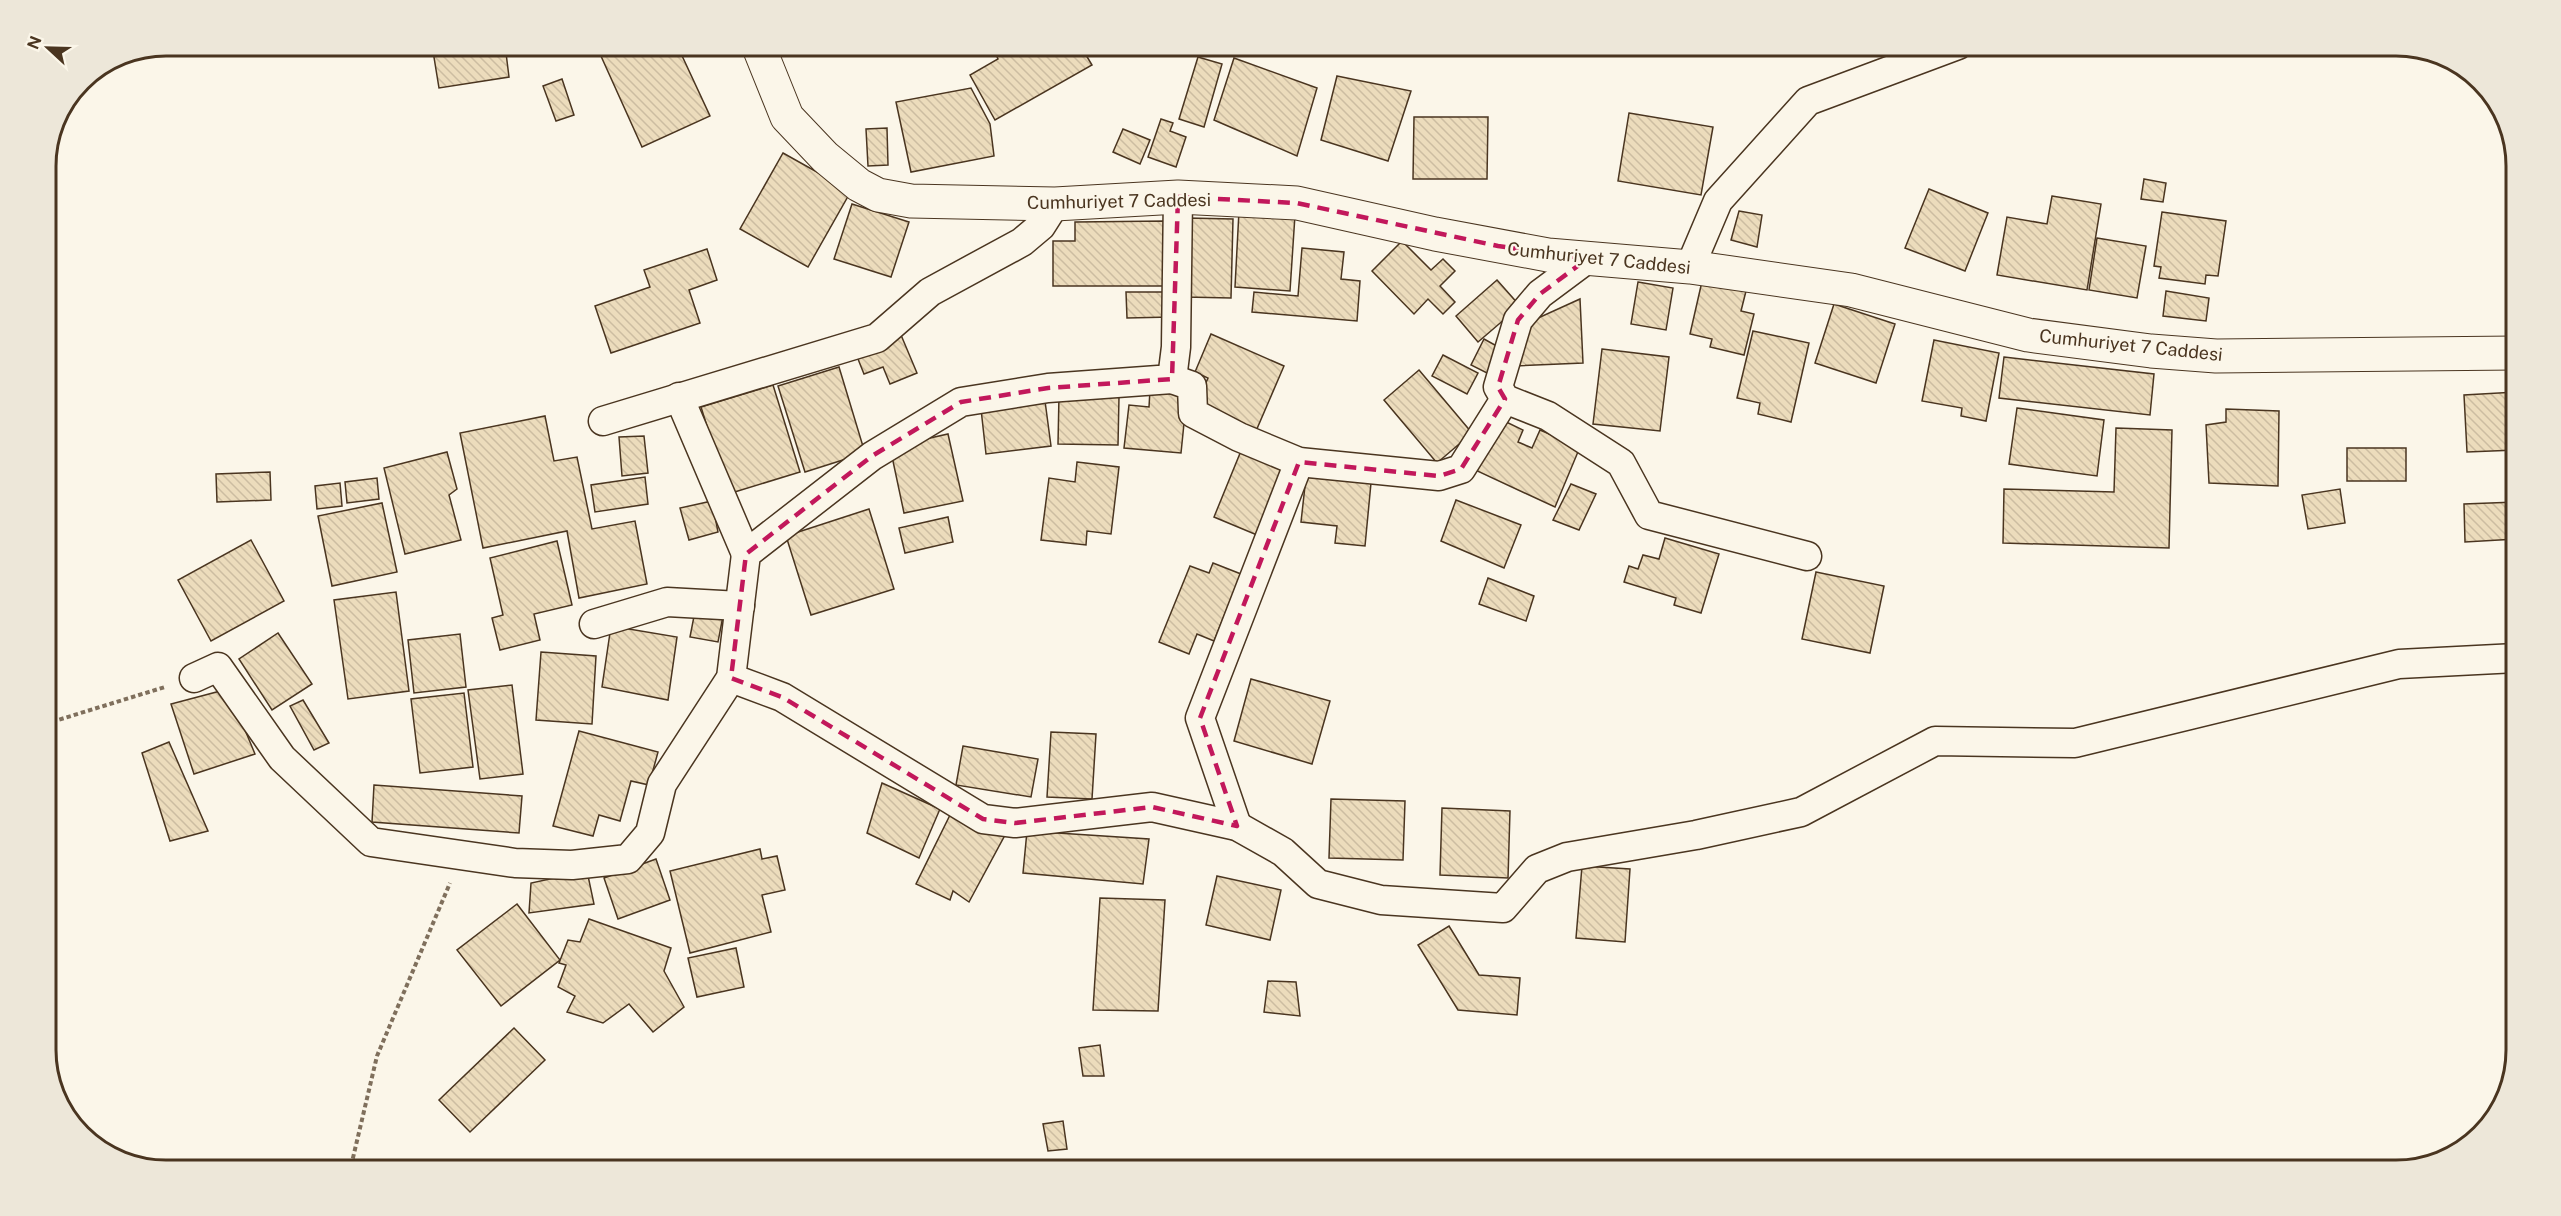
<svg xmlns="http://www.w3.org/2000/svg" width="2561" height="1216" font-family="'Public Sans',sans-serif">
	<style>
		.building { fill: url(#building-back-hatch); stroke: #4a3520; stroke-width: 1.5 }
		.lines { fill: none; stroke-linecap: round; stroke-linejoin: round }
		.street-casing { stroke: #4a3520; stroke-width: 31 }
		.secondary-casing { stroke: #4a3520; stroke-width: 35 }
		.path { stroke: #7f6f5c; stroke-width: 4; stroke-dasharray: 4.5 3; stroke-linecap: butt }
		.street { stroke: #fbf6e9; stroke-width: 28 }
		.secondary { stroke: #fbf6e9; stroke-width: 33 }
		.marked { fill: none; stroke: #c2185b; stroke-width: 4.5; stroke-dasharray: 12 8; stroke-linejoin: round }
		.labels { text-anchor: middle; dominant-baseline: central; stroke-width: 4.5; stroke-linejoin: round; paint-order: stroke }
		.street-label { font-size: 18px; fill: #4a3520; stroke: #fbf6e9 }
		.rim { fill: none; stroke: #4a3520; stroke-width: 3 }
	</style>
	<defs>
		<pattern id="building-back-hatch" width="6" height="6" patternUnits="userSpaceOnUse" patternTransform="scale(1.5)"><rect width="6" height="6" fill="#ecdcbc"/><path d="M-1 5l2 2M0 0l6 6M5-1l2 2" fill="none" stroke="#ccbda1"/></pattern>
	</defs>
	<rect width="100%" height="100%" fill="#fbf6e9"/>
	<g class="building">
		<polygon points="432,45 505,45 509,77 439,88"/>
		<polygon points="596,45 677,45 710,116 642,147"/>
		<polygon points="1080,45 1092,65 995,120 970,75 998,59 992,45"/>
		<polygon points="2303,45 2333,45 2305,52"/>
		<polygon points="1198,57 1222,64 1204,127 1179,119"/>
		<polygon points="1234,58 1317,88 1297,156 1214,120"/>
		<polygon points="1337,76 1411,91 1388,161 1321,140"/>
		<polygon points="562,79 574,115 556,121 543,86"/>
		<polygon points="971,88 990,124 994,156 911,172 896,102"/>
		<polygon points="1629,113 1713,127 1701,195 1618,181"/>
		<polygon points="1414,117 1488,117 1487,179 1413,179"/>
		<polygon points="1161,119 1173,123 1170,131 1186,137 1176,167 1148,157"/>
		<polygon points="887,128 888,165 868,166 866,129"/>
		<polygon points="1123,129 1150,140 1140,164 1113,152"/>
		<polygon points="783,153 851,191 808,267 740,229"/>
		<polygon points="2144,179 2166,183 2163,202 2141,199"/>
		<polygon points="1929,189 1988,213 1965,271 1905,248"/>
		<polygon points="2052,196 2101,204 2087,290 1997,275 2007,217 2047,224"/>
		<polygon points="852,204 909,222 891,277 834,259"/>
		<polygon points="1239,211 1295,215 1290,291 1235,287"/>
		<polygon points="1739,211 1762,215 1757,247 1731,240"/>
		<polygon points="2162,212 2226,221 2218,276 2206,275 2205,284 2159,278 2161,267 2154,266"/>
		<polygon points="1187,218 1233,219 1231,298 1185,297"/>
		<polygon points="1166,221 1167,286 1053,286 1053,241 1075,241 1075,222"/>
		<polygon points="2097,238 2146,246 2137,298 2089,290"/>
		<polygon points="1402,241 1431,270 1443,259 1455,271 1440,286 1455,302 1443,314 1428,299 1414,314 1372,271"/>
		<polygon points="1302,248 1344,252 1341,279 1360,281 1357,321 1252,312 1254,292 1298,296"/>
		<polygon points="707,249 717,280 689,290 700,323 611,353 595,306 650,287 644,270"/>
		<polygon points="1703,277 1747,287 1741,311 1754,314 1744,355 1710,347 1712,339 1690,334"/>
		<polygon points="1497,280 1520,306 1478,342 1456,316"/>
		<polygon points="1638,282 1673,288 1666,330 1631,324"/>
		<polygon points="2166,291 2209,298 2206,321 2163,316"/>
		<polygon points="1126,292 1171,292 1171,317 1127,318"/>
		<polygon points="1580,299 1583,363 1514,366 1527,323"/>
		<polygon points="1834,304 1895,324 1876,383 1815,363"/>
		<polygon points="1753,331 1809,343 1791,422 1758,414 1760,403 1737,398"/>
		<polygon points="1211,334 1284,366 1256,431 1196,405 1208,378 1195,372"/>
		<polygon points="901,335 917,373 890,384 883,367 864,374 856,354"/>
		<polygon points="1484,339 1504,350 1491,375 1471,365"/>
		<polygon points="1934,340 1999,353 1986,421 1961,416 1962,408 1922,401"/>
		<polygon points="1602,349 1669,357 1660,431 1593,424"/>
		<polygon points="1443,355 1478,373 1467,394 1432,376"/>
		<polygon points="2004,357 2154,374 2150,415 1999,398"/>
		<polygon points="839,367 865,453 805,472 778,386"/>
		<polygon points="1419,370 1472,433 1437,463 1384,400"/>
		<polygon points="773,385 800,472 728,494 701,407"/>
		<polygon points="1150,390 1187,394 1181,453 1124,448 1129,405 1149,407"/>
		<polygon points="2516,392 2516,450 2467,452 2464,395"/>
		<polygon points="1059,395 1119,397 1118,445 1058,444"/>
		<polygon points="1045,401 1051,446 986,454 981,409"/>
		<polygon points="2017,408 2104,420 2097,476 2009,464"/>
		<polygon points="2226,409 2279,411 2278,486 2209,483 2206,425 2226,422"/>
		<polygon points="545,416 554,461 577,457 592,529 635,521 647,584 579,598 567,531 483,548 460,433"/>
		<polygon points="1498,418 1523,430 1518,442 1532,448 1540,430 1580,447 1555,507 1473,469"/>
		<polygon points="2116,428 2172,430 2169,548 2003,543 2004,489 2114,492"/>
		<polygon points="948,434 963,501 904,513 890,447"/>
		<polygon points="644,436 648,473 622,476 619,437"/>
		<polygon points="1243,446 1286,463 1257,535 1214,517"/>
		<rect x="2347" y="448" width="59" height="33"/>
		<polygon points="447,452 457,489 449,495 461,540 405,554 384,468"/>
		<polygon points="1077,462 1119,467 1111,534 1087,531 1086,545 1041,540 1049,478 1075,482"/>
		<polygon points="270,472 271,500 217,502 216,474"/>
		<polygon points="645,477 648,504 595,512 591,485"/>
		<polygon points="1306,477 1371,483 1365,546 1335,543 1337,526 1301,522"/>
		<polygon points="377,478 379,499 347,503 345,482"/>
		<polygon points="340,483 342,506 317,509 315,486"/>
		<polygon points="1571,484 1596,494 1579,530 1553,520"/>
		<polygon points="2340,489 2345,523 2308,529 2302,495"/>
		<polygon points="1456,500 1521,525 1504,568 1441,541"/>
		<polygon points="712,501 718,532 689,540 680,508"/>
		<polygon points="2516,502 2516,539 2465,542 2464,504"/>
		<polygon points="382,503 397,572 332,586 318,516"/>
		<polygon points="869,509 894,589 811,615 786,536"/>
		<polygon points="948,517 953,542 905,553 899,528"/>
		<polygon points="1665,538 1719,554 1701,613 1674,605 1676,598 1624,582 1629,566 1638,569 1643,555 1659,559"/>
		<polygon points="251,540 284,601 211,641 178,580"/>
		<polygon points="557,541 572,605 534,614 540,640 500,650 492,618 503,615 490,558"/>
		<polygon points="1213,563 1241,574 1214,641 1197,634 1189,654 1159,642 1190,566 1209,573"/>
		<polygon points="1816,572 1884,586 1870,653 1802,639"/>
		<polygon points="1488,578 1534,596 1526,621 1479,604"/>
		<polygon points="396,592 409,691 348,699 334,600"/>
		<polygon points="695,611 723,616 718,642 690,637"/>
		<polygon points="611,626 677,637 668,700 602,687"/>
		<polygon points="278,633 312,684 272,710 239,659"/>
		<polygon points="460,634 466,687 414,693 408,640"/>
		<polygon points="541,652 596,656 592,724 536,720"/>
		<polygon points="1251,679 1330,701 1312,764 1234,741"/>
		<polygon points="512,685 523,774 480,779 468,690"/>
		<polygon points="228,689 255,754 194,774 171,704"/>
		<polygon points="464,693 473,767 420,773 411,699"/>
		<polygon points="303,700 329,743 314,750 290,706"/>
		<polygon points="579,731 658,752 649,785 631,781 620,821 599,815 593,836 553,826"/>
		<polygon points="1051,732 1096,734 1092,799 1047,797"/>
		<polygon points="169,742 208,831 170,841 142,753"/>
		<polygon points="963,746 1038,759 1031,797 956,785"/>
		<polygon points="882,783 940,809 919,858 867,833"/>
		<polygon points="374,785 522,796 519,833 372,822"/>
		<polygon points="1331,799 1405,801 1403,860 1329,858"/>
		<polygon points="1442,808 1510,811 1508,878 1440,875"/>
		<polygon points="952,811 1005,835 969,902 953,891 950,900 916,884"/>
		<polygon points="1027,831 1149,839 1143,884 1023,873"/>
		<polygon points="760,849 762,859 777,856 785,890 762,895 771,932 690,953 670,871"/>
		<polygon points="656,859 670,900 618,919 604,878"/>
		<polygon points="1582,866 1630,869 1625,942 1576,938"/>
		<polygon points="587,871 594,904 529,913 531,883"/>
		<polygon points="1217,876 1281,890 1270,940 1206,925"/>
		<polygon points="1100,898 1165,900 1158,1011 1093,1010"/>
		<polygon points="517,904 560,960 501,1006 457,950"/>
		<polygon points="589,919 671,948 664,971 684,1007 653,1032 629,1004 603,1023 567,1012 575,996 558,987 566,965 559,963 568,940 580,942"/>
		<polygon points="1449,926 1479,975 1520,978 1517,1015 1458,1010 1418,945"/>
		<polygon points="736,948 744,987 697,997 688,958"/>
		<polygon points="1268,981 1296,982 1300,1016 1264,1012"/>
		<polygon points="514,1028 545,1060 470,1132 439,1100"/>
		<polygon points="1100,1045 1104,1076 1083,1076 1079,1048"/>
		<polygon points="1063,1121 1067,1149 1048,1151 1043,1124"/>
	</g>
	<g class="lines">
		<defs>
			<g id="street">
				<polyline points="1587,259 1540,294 1518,320 1498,387 1505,399 1548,416 1621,463 1649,515 1807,556"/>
				<polyline points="1690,267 1718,201 1808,101 1958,45"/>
				<polyline points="1172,379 1192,386 1193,413 1239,437 1299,462 1439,476 1461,469 1505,399"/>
				<polyline points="679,397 746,554"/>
				<polyline points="603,421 877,338 930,292 1022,242 1041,226 1055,204"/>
				<polyline points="594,624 667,602 740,606"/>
				<polyline points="194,678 218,667 282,758 371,842 515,863 572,865 628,859 650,833 662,784 731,678 746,554 872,456 961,402 1048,388 1172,379 1176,347 1178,197"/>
				<polyline points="731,678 782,697 983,819 1015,823 1152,807 1237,826 1283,852 1318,884 1381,900 1503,908 1537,869 1567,857 1696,835 1801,812 1935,741 2075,743 2399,664 2516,658"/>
				<polyline points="1237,826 1200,718 1299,462"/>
			</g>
			<polyline id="secondary" points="758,45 787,117 825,157 859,185 878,195 911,201 1055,204 1178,197 1297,203 1435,234 1548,255 1690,267 1851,290 2028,335 2151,351 2216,356 2516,353"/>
		</defs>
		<use href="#street" class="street-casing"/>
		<use href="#secondary" class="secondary-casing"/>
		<g class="path">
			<polyline points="45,724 165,687"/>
			<polyline points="345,1171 352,1162 377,1056 450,883"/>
		</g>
		<use href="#street" class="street"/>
		<use href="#secondary" class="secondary"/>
	</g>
	<path class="marked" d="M1178,197L1297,203L1498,246L1587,259L1540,294L1518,320L1498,387L1505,399L1461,469L1439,476L1299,462L1200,718L1237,826L1152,807L1015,823L983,819L782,697L731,678L746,554L872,456L961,402L1048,388L1172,379Z"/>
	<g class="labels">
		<g class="street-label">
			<text transform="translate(1119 201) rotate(-1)">Cumhuriyet 7 Caddesi</text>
			<text transform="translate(1599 258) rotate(6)">Cumhuriyet 7 Caddesi</text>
			<text transform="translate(2131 345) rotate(6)">Cumhuriyet 7 Caddesi</text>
		</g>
	</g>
	<path d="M0 0H2561V1216H0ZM166 56H2396A110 110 0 0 1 2506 166V1050A110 110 0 0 1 2396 1160H166A110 110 0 0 1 56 1050V166A110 110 0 0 1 166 56Z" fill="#ede7d9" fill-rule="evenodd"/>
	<path class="rim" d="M166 56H2396A110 110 0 0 1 2506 166V1050A110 110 0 0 1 2396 1160H166A110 110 0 0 1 56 1050V166A110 110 0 0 1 166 56Z"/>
	<g transform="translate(48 48) rotate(292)" stroke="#fbf6e9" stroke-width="4.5" paint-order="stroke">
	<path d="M0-4.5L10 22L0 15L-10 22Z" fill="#4a3520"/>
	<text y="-9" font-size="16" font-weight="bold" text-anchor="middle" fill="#4a3520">N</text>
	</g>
</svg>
